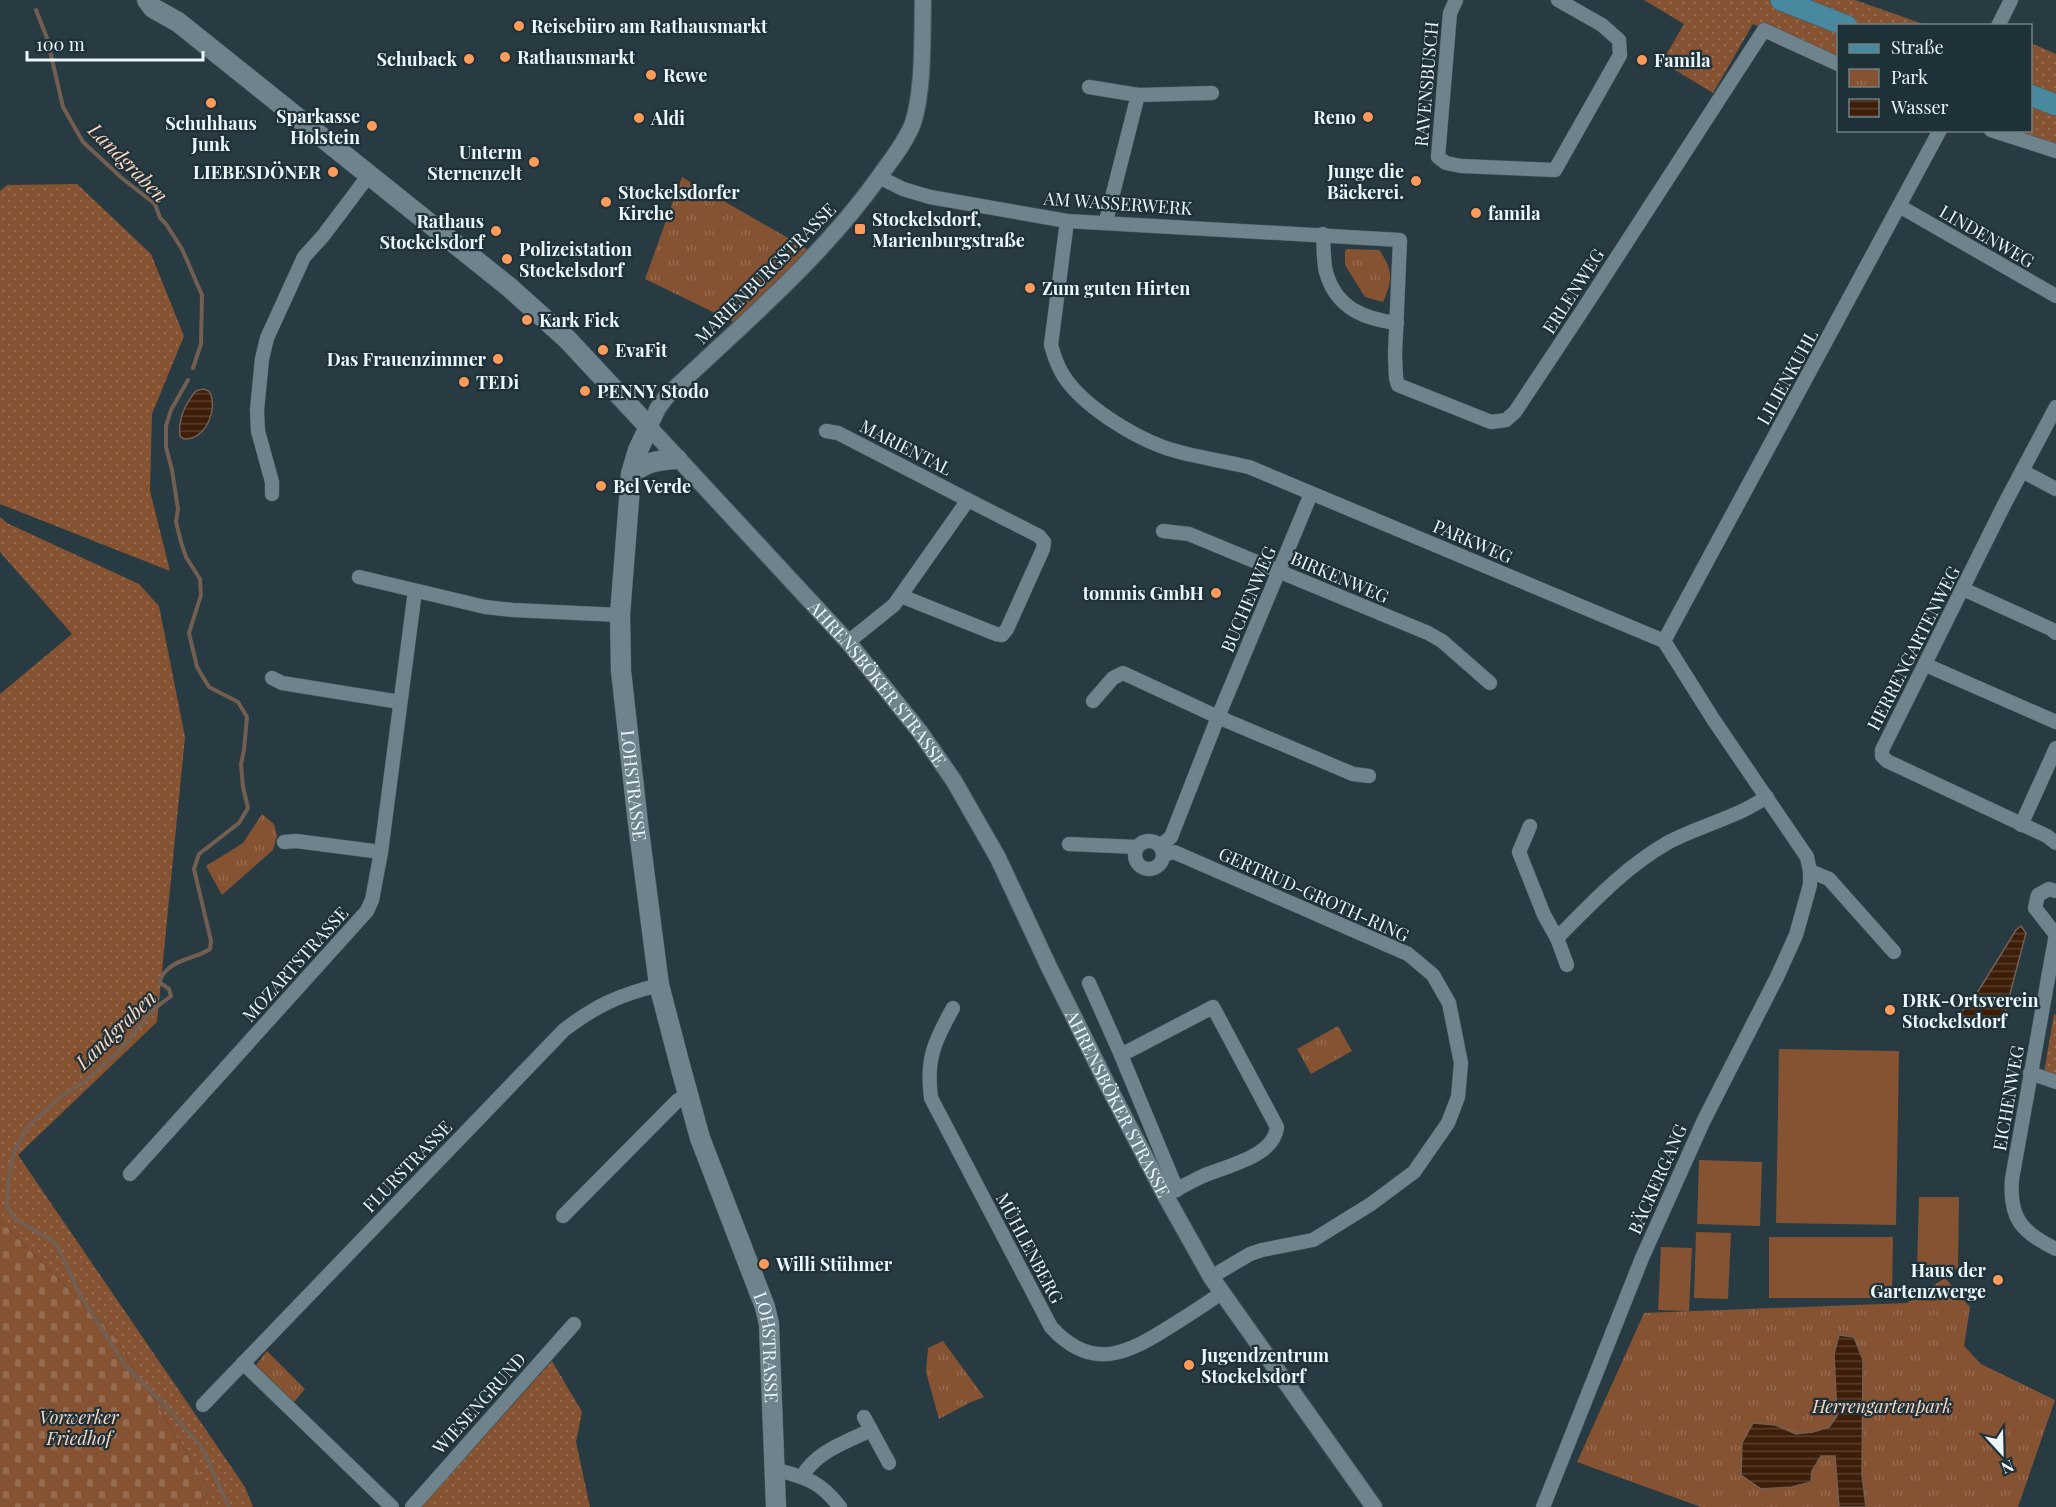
<svg xmlns="http://www.w3.org/2000/svg" width="2056" height="1507" font-family="'Playfair Display',serif">
	<style>
		.grass { fill: url(#grass-dots) }
		.cemetery { fill: url(#cemetery-stones) }
		.park { fill: url(#park-tufts) }
		.pitch { fill: #855232 }
		.water { fill: url(#water-rules); stroke: #725f51; stroke-width: 1.5 }
		.lines { fill: none; stroke-linecap: round; stroke-linejoin: round }
		.stream { stroke: #725f51; stroke-width: 4 }
		.minor-casing { stroke: #495960; stroke-width: 15 }
		.tertiary-casing { stroke: #495960; stroke-width: 18 }
		.secondary-casing { stroke: #495960; stroke-width: 21 }
		.primary-casing { stroke: #495960; stroke-width: 22 }
		.minor { stroke: #6e838c; stroke-width: 14 }
		.tertiary { stroke: #6e838c; stroke-width: 16 }
		.secondary { stroke: #6e838c; stroke-width: 20 }
		.primary { stroke: #49899f; stroke-width: 21 }
		.poi-dot { fill: #ff9b5a; stroke: #1f3138; stroke-width: 2 }
		.labels { text-anchor: middle; dominant-baseline: central; stroke-width: 4.5; stroke-linejoin: round; paint-order: stroke }
		.poi-label { font-size: 18px; font-weight: bold; fill: #ebf7fb; stroke: #1f3138; text-anchor: start }
		.street-label { font-size: 18px; fill: #ebf7fb; stroke: #1f3138 }
		.park-label { font-size: 18px; font-style: italic; fill: #fbd6c0; stroke: #1f3138 }
		.water-label { font-size: 20px; font-style: italic; fill: #fed8c2; stroke: #1f3138 }
	</style>
	<defs>
		<pattern id="grass-dots" width="8" height="8" patternUnits="userSpaceOnUse" patternTransform="scale(1.5)"><rect width="8" height="8" fill="#855232"/><path d="M2 2h.1M6 6h.1" fill="none" stroke="#966c51" stroke-width="1.8" stroke-linecap="round"/></pattern>
		<pattern id="cemetery-stones" width="16" height="16" patternUnits="userSpaceOnUse" patternTransform="scale(1.5)"><rect width="16" height="16" fill="#855232"/><path d="M2 7V4a2 2 0 0 1 4 0v3zM10 15v-3a2 2 0 0 1 4 0v3z" fill="#966c51"/></pattern>
		<pattern id="park-tufts" width="24" height="20" patternUnits="userSpaceOnUse" patternTransform="scale(1.5)"><rect width="24" height="20" fill="#855232"/><path d="M3 7l-1-3M5 7V3M7 7l1-3M15 17l-1-3M17 17v-4M19 17l1-3" fill="none" stroke="#966c51"/></pattern>
		<pattern id="water-rules" width="6" height="5" patternUnits="userSpaceOnUse" patternTransform="scale(1.5)"><rect width="6" height="5" fill="#3e1e08"/><path d="M0 2.5h6" fill="none" stroke="#5a3f2d"/></pattern>
	</defs>
	<rect width="100%" height="100%" fill="#283b43"/>
	<g class="grass">
		<polygon points="1644,0 1855,0 1926,25 1838,26 1838,60 1753,24 1713,93 1662,62 1684,24"/>
		<polygon points="2031,43 2056,54 2056,146 2011,131 2030,130"/>
		<polygon points="77,184 151,254 184,336 152,414 150,491 170,571 0,504 0,191 7,185"/>
		<polygon points="0,517 7,523 139,584 159,606 185,737 157,1022 18,1155 245,1487 253,1507 200,1507 209,1489 112,1333 0,1220 0,694 72,634 0,552"/>
		<polygon points="2054,1014 2056,1015 2056,1076 2044,1072"/>
		<polygon points="552,1361 582,1412 576,1442 590,1507 421,1507"/>
	</g>
	<polygon class="cemetery" points="0,1220 112,1333 209,1489 200,1507 0,1507"/>
	<g class="park">
		<polygon points="682,177 814,253 738,324 645,279"/>
		<path d="M1347,249L1379,250C1393,269 1393,281 1383,302L1365,297L1345,265V251Z"/>
		<polygon points="262,814 274,824 277,836 273,850 222,895 206,866 243,843"/>
		<polygon points="1338,1026 1352,1051 1311,1074 1297,1049"/>
		<polygon points="1945,1278 1970,1307 1964,1346 1981,1364 2055,1400 2018,1507 1701,1507 1577,1462 1644,1313 1907,1303"/>
		<polygon points="943,1341 984,1397 969,1403 939,1419 926,1372 928,1348"/>
		<polygon points="267,1351 305,1389 294,1402 256,1365"/>
	</g>
	<g class="pitch">
		<polygon points="1779,1049 1899,1051 1896,1225 1776,1223"/>
		<polygon points="1699,1160 1762,1162 1760,1226 1697,1224"/>
		<polygon points="1919,1197 1959,1197 1958,1269 1917,1269"/>
		<polygon points="1696,1232 1731,1233 1728,1299 1694,1298"/>
		<polygon points="1769,1237 1893,1237 1892,1298 1769,1298"/>
		<polygon points="1661,1247 1692,1248 1689,1311 1658,1310"/>
	</g>
	<g class="water">
		<path d="M203,389L209,391C219,408 206,440 184,439L180,436C178,419 185,404 196,391Z"/>
		<polygon points="2021,926 2026,933 2002,1024 1997,1028 1972,1023 1960,1014 1974,998 2016,930"/>
		<polygon points="1839,1335 1854,1337 1863,1360 1862,1475 1866,1507 1839,1507 1835,1456 1821,1456 1812,1471 1811,1482 1792,1487 1761,1489 1741,1475 1742,1443 1753,1423 1775,1425 1796,1434 1813,1432 1829,1427 1837,1416 1834,1354"/>
	</g>
	<g class="lines">
		<g class="stream">
			<polyline points="36,10 47,38 63,107 83,142 123,179 155,204 160,218 166,224 182,249 202,295 201,344 193,368"/>
			<path d="M188,380L171,410L166,426V447L172,470L178,509L176,522L181,542L186,557L200,579L201,595L189,633L197,667L209,687L238,702L247,717L244,750L241,764L243,787L248,808L239,823L199,854L194,869L211,941L210,949C197,958 177,959 167,970C163,973 161,978 159,982L169,989L171,996L154,1009L117,1053L84,1082L64,1094L27,1127L14,1152L8,1180L7,1207L16,1220L50,1239L57,1245L80,1295L125,1365L165,1405L202,1448L229,1507"/>
		</g>
		<defs>
			<g id="minor">
				<polyline points="1456,0 1450,13 1438,157 1446,163 1461,166 1555,170 1620,55 1619,40 1602,25 1558,0"/>
				<polyline points="1998,26 2011,0"/>
				<polyline points="1089,87 1138,95 1212,93"/>
				<polyline points="1991,130 2056,151"/>
				<polyline points="879,177 903,189 930,197 1067,221 1400,240 1395,355 1396,378 1398,385 1491,422 1506,420 1515,412 1584,308 1764,30 1838,64"/>
				<polyline points="1901,207 2056,296"/>
				<path d="M1067,221L1051,345C1054,356 1058,368 1065,378C1085,407 1131,435 1163,447C1191,457 1221,460 1249,467L1664,641L1713,719L1807,857L1810,871V885L1796,935L1777,977L1704,1120L1642,1258L1543,1507"/>
				<polyline points="1106,221 1138,95"/>
				<path d="M1323,234C1324,246 1323,260 1326,272C1336,308 1364,319 1397,323"/>
				<polyline points="2056,407 2005,503 1882,750 1882,756 1887,761 2047,836 2056,843"/>
				<polyline points="826,431 838,433 968,500 894,605 848,642"/>
				<polyline points="2022,471 2056,489"/>
				<polyline points="272,494 272,482 258,431 257,410 262,359 267,338 304,257 323,236 369,175"/>
				<polyline points="1163,531 1189,534 1428,633 1442,641 1490,683"/>
				<polyline points="359,577 485,607 513,610 620,615"/>
				<polyline points="1963,589 2051,629 2056,633"/>
				<polyline points="901,596 996,634 1002,635 1007,629 1043,549 1044,542 1039,536 968,500"/>
				<polyline points="1664,641 1940,130"/>
				<polyline points="1926,665 2056,722"/>
				<polyline points="272,678 282,683 400,702"/>
				<polyline points="1093,701 1113,678 1123,673 1218,717 1353,774 1369,776"/>
				<polyline points="2021,825 2056,748"/>
				<polyline points="1530,826 1519,852 1544,915 1557,938"/>
				<circle cx="1149" cy="855" r="14"/>
				<polyline points="284,842 296,841 381,852"/>
				<polyline points="1069,844 1137,847"/>
				<polyline points="1160,846 1171,837 1218,717 1311,494"/>
				<polyline points="1163,855 1174,852 1408,954 1433,975 1449,1003 1461,1063 1458,1097 1448,1123 1414,1172 1371,1204 1313,1240 1262,1250 1250,1254 1211,1277"/>
				<polyline points="1810,871 1829,879 1894,952"/>
				<path d="M2056,934L2012,1179C2009,1218 2021,1232 2056,1249"/>
				<polyline points="2056,935 2035,908 2038,895 2049,889 2056,891"/>
				<path d="M1567,965L1557,938C1592,903 1624,868 1667,843C1689,831 1713,824 1735,814C1746,810 1757,803 1767,797"/>
				<polyline points="1089,983 1121,1055 1177,1190"/>
				<path d="M953,1008C934,1042 926,1059 931,1098L1051,1327C1092,1372 1127,1354 1171,1326C1188,1315 1205,1305 1221,1293"/>
				<path d="M1121,1055L1213,1007L1277,1127C1274,1157 1226,1166 1203,1176C1190,1182 1178,1189 1165,1195"/>
				<polyline points="2030,1073 2056,1082"/>
				<polyline points="130,1174 367,911 372,900 381,852 415,591"/>
				<polyline points="563,1216 677,1101 688,1094"/>
				<polyline points="243,1363 392,1507"/>
				<path d="M203,1405L564,1030C597,1005 619,995 659,985"/>
				<polyline points="864,1417 889,1463"/>
				<path d="M774,1469C806,1478 819,1480 840,1507"/>
				<path d="M802,1477C815,1452 846,1442 871,1430"/>
				<polyline points="412,1507 574,1324"/>
			</g>
			<g id="tertiary">
				<path id="s1" d="M923,0C922,36 924,89 913,123C906,142 891,160 879,177C820,260 740,326 667,396L658,408L649,427L848,642L920,732L954,781L998,858L1049,967L1108,1086L1165,1195L1211,1277L1374,1507"/>
			</g>
			<g id="secondary">
				<path id="s2" d="M147,0L153,8L178,22L509,287L567,339L649,427L638,450L631,474L620,615L621,671L638,823L659,985L681,1069L700,1138L765,1307L769,1324L776,1507"/>
				<path d="M631,474C646,462 658,460 677,459"/>
			</g>
			<g id="primary">
				<polyline points="1781,0 1847,26"/>
				<polyline points="2030,95 2056,105"/>
			</g>
		</defs>
		<use href="#minor" class="minor-casing"/>
		<use href="#tertiary" class="tertiary-casing"/>
		<use href="#secondary" class="secondary-casing"/>
		<use href="#primary" class="primary-casing"/>
		<use href="#minor" class="minor"/>
		<use href="#tertiary" class="tertiary"/>
		<use href="#secondary" class="secondary"/>
		<use href="#primary" class="primary"/>
	</g>
	<g class="poi-dot">
		<circle cx="519" cy="26" r="6"/>
		<circle cx="505" cy="57" r="6"/>
		<circle cx="469" cy="59" r="6"/>
		<circle cx="1642" cy="60" r="6"/>
		<circle cx="651" cy="75" r="6"/>
		<circle cx="211" cy="103" r="6"/>
		<circle cx="1368" cy="117" r="6"/>
		<circle cx="639" cy="118" r="6"/>
		<circle cx="372" cy="126" r="6"/>
		<circle cx="534" cy="162" r="6"/>
		<circle cx="333" cy="172" r="6"/>
		<circle cx="1416" cy="181" r="6"/>
		<circle cx="606" cy="202" r="6"/>
		<circle cx="1476" cy="213" r="6"/>
		<rect x="854" y="223" width="12" height="12" rx="3"/>
		<circle cx="496" cy="231" r="6"/>
		<circle cx="507" cy="259" r="6"/>
		<circle cx="1030" cy="288" r="6"/>
		<circle cx="527" cy="320" r="6"/>
		<circle cx="603" cy="350" r="6"/>
		<circle cx="498" cy="359" r="6"/>
		<circle cx="464" cy="382" r="6"/>
		<circle cx="585" cy="391" r="6"/>
		<circle cx="601" cy="486" r="6"/>
		<circle cx="1216" cy="593" r="6"/>
		<circle cx="1890" cy="1010" r="6"/>
		<circle cx="764" cy="1264" r="6"/>
		<circle cx="1998" cy="1280" r="6"/>
		<circle cx="1189" cy="1365" r="6"/>
	</g>
	<g class="labels">
		<g class="poi-label">
			<text x="531" y="26">Reisebüro am Rathausmarkt</text>
			<text x="517" y="57">Rathausmarkt</text>
			<text x="457" y="59" text-anchor="end">Schuback</text>
			<text x="1654" y="60">Famila</text>
			<text x="663" y="75">Rewe</text>
			<text x="360" y="116" text-anchor="end">Sparkasse<tspan x="360" dy="21">Holstein</tspan></text>
			<text x="1356" y="117" text-anchor="end">Reno</text>
			<text x="651" y="118">Aldi</text>
			<text x="211" y="123" text-anchor="middle">Schuhhaus<tspan x="211" dy="21">Junk</tspan></text>
			<text x="522" y="152" text-anchor="end">Unterm<tspan x="522" dy="21">Sternenzelt</tspan></text>
			<text x="1404" y="171" text-anchor="end">Junge die<tspan x="1404" dy="21">Bäckerei.</tspan></text>
			<text x="321" y="172" text-anchor="end">LIEBESDÖNER</text>
			<text x="618" y="192">Stockelsdorfer<tspan x="618" dy="21">Kirche</tspan></text>
			<text x="1488" y="213">famila</text>
			<text x="872" y="219">Stockelsdorf,<tspan x="872" dy="21">Marienburgstraße</tspan></text>
			<text x="484" y="221" text-anchor="end">Rathaus<tspan x="484" dy="21">Stockelsdorf</tspan></text>
			<text x="519" y="249">Polizeistation<tspan x="519" dy="21">Stockelsdorf</tspan></text>
			<text x="1042" y="288">Zum guten Hirten</text>
			<text x="539" y="320">Kark Fick</text>
			<text x="615" y="350">EvaFit</text>
			<text x="486" y="359" text-anchor="end">Das Frauenzimmer</text>
			<text x="476" y="382">TEDi</text>
			<text x="597" y="391">PENNY Stodo</text>
			<text x="613" y="486">Bel Verde</text>
			<text x="1204" y="593" text-anchor="end">tommis GmbH</text>
			<text x="1902" y="1000">DRK-Ortsverein<tspan x="1902" dy="21">Stockelsdorf</tspan></text>
			<text x="776" y="1264">Willi Stühmer</text>
			<text x="1986" y="1270" text-anchor="end">Haus der<tspan x="1986" dy="21">Gartenzwerge</tspan></text>
			<text x="1201" y="1355">Jugendzentrum<tspan x="1201" dy="21">Stockelsdorf</tspan></text>
		</g>
		<g class="street-label">
			<text transform="translate(1426 84) rotate(-85)">RAVENSBUSCH</text>
			<text transform="translate(1118 203) rotate(4)">AM WASSERWERK</text>
			<text transform="translate(1987 236) rotate(30)">LINDENWEG</text>
			<text transform="translate(765 273) rotate(-45)">MARIENBURGSTRASSE</text>
			<text transform="translate(1573 291) rotate(-57)">ERLENWEG</text>
			<text transform="translate(1787 377) rotate(-61)">LILIENKUHL</text>
			<text transform="translate(906 447) rotate(27)">MARIENTAL</text>
			<text transform="translate(1473 541) rotate(23)">PARKWEG</text>
			<text transform="translate(1340 577) rotate(23)">BIRKENWEG</text>
			<text transform="translate(1248 599) rotate(-67)">BUCHENWEG</text>
			<text transform="translate(1913 648) rotate(-63)">HERRENGARTENWEG</text>
			<text stroke="none"><textPath href="#s1" startOffset="873">AHRENSBÖKER STRASSE</textPath></text>
			<text stroke="none"><textPath href="#s2" startOffset="1024">LOHSTRASSE</textPath></text>
			<text transform="translate(1314 894) rotate(24)">GERTRUD-GROTH-RING</text>
			<text transform="translate(295 964) rotate(-48)">MOZARTSTRASSE</text>
			<text transform="translate(2008 1098) rotate(-80)">EICHENWEG</text>
			<text stroke="none"><textPath href="#s1" startOffset="1359">AHRENSBÖKER STRASSE</textPath></text>
			<text transform="translate(407 1166) rotate(-46)">FLURSTRASSE</text>
			<text transform="translate(1657 1179) rotate(-66)">BÄCKERGANG</text>
			<text transform="translate(1030 1248) rotate(62)">MÜHLENBERG</text>
			<text stroke="none"><textPath href="#s2" startOffset="1605">LOHSTRASSE</textPath></text>
			<text transform="translate(479 1403) rotate(-48)">WIESENGRUND</text>
		</g>
		<g class="park-label">
			<text x="1882" y="1406">Herrengartenpark</text>
			<text x="79" y="1417">Vorwerker<tspan x="79" dy="21">Friedhof</tspan></text>
		</g>
		<g class="water-label">
			<text transform="translate(129 162) rotate(45)">Landgraben</text>
			<text transform="translate(115 1029) rotate(-44)">Landgraben</text>
		</g>
	</g>
	<rect x="1837" y="24" width="195" height="108" fill="#1f3138" stroke="#718086" stroke-width="1.5"/>
	<rect x="1849" y="44" width="30" height="9" fill="#49899f" stroke="#718086" stroke-width="1.5"/>
	<text x="1891" y="54" font-size="18" fill="#ebf7fb">Straße</text>
	<rect x="1849" y="69" width="30" height="18" fill="url(#park-tufts)" stroke="#718086" stroke-width="1.5"/>
	<text x="1891" y="84" font-size="18" fill="#ebf7fb">Park</text>
	<rect x="1849" y="99" width="30" height="18" fill="url(#water-rules)" stroke="#718086" stroke-width="1.5"/>
	<text x="1891" y="114" font-size="18" fill="#ebf7fb">Wasser</text>
	<g transform="translate(2002 1453) rotate(158)" stroke="#1f3138" stroke-width="4.5" paint-order="stroke">
	<path d="M0-4.5L10 22L0 15L-10 22Z" fill="#ebf7fb"/>
	<text y="-9" font-size="16" font-weight="bold" text-anchor="middle" fill="#ebf7fb">N</text>
	</g>
	<path d="M27 51v9h176v-9" fill="none" stroke="#ebf7fb" stroke-width="3"/>
	<text x="36" y="51" font-size="18" fill="#ebf7fb" stroke="#1f3138" stroke-width="4.5" paint-order="stroke">100 m</text>
</svg>
